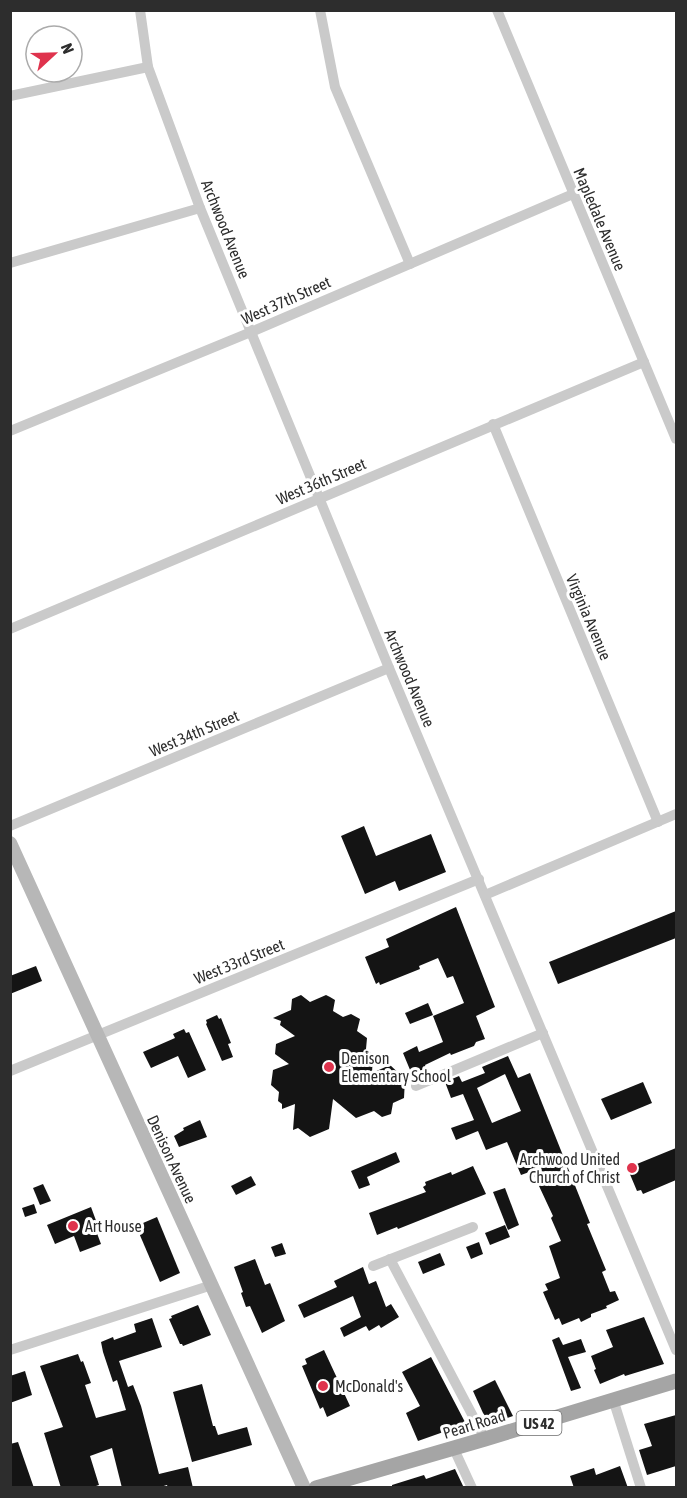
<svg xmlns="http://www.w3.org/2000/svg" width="687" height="1498" font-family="'Asap Condensed',sans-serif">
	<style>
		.building { fill: #141414; fill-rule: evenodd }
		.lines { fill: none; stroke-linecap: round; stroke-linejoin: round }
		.street { stroke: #cacaca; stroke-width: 10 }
		.secondary { stroke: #b7b7b7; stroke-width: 14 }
		.primary { stroke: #a5a5a5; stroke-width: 15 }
		.poi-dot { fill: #df334d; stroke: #fff; stroke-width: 2 }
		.labels { text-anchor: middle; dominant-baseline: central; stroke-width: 6; stroke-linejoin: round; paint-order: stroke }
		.shield { fill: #fff; stroke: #6c6c6c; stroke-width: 1.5 }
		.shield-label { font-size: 15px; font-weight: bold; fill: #2d2d2d }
		.street-label { font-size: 16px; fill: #2d2d2d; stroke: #fff }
		.poi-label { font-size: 16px; fill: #2d2d2d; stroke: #fff; text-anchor: start }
	</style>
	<rect width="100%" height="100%" fill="#fff"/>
	<g class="building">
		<polygon points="364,826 376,856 431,834 446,872 399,891 395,881 365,894 341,836"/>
		<polygon points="456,907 495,1007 476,1016 485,1039 476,1042 474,1046 451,1055 450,1053 425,1065 427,1071 413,1077 403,1053 417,1046 419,1052 443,1042 433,1016 464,1003 453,976 447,978 438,958 419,966 420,969 380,985 379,982 376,984 365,957 389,947 386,939"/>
		<polygon points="676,911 676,938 558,984 549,962"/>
		<polygon points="36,966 42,981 10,994 10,976"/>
		<polygon points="301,995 310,1002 326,995 330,997 335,1000 333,1011 343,1017 351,1014 360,1019 357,1031 367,1038 366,1049 373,1054 372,1073 390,1065 405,1079 404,1098 393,1103 391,1114 382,1117 374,1111 356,1118 333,1099 329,1129 310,1137 298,1128 293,1130 295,1104 282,1109 282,1104 278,1101 279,1092 271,1085 273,1070 289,1064 275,1054 276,1044 295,1036 280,1025 281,1021 273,1018 291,1010 292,999"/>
		<polygon points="428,1003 433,1015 410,1024 405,1013"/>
		<polygon points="217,1015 219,1019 221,1018 231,1043 228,1044 233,1057 222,1061 206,1024 207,1023 206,1020"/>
		<polygon points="184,1029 186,1033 189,1032 206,1070 188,1078 178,1056 151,1068 143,1052 175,1038 173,1034"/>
		<path d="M508,1056L518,1078L530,1073L590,1223L587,1224L606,1270L602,1272L610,1292L615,1291L619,1300L606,1306L607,1308L591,1314V1317L581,1322L579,1318L562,1325L559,1318L555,1320L543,1292L548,1290L545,1284L560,1278L549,1246L561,1241L551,1218L553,1216L532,1171L521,1175L507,1142L486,1150L478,1131L456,1140L451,1128L474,1120L463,1094L451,1098L445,1082L459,1076L462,1082L485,1073L482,1067ZM505,1074L521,1111L492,1123L477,1088Z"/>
		<polygon points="643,1082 652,1103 611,1120 601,1099"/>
		<polygon points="200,1120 207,1137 179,1147 174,1136 184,1130 183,1128"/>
		<polygon points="676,1148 676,1180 643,1194 641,1190 637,1191 629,1172 633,1170 632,1166"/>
		<polygon points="396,1152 400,1162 367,1177 370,1185 359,1189 351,1171"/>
		<polygon points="473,1166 486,1194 398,1229 397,1227 377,1235 369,1213 426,1192 423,1187 426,1185 425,1182 451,1172 452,1175"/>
		<polygon points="251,1176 256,1185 236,1195 231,1186"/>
		<polygon points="43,1184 51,1201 40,1205 33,1188"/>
		<polygon points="505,1188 519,1225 508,1230 493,1192"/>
		<polygon points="34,1204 37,1213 25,1217 22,1208"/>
		<polygon points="91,1207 98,1226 95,1228 101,1244 80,1252 74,1236 55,1244 47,1225"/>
		<polygon points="157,1217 180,1273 160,1282 136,1226"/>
		<polygon points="505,1225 510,1237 490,1245 485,1233"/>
		<polygon points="479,1242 483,1254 471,1259 466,1247"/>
		<polygon points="282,1243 286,1254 275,1257 271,1247"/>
		<polygon points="440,1253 445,1265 423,1274 418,1262"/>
		<polygon points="255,1259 265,1285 270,1283 285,1321 262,1333 250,1306 246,1307 241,1293 243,1292 234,1267"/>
		<polygon points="363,1267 369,1284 376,1281 386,1307 391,1304 399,1317 381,1328 379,1325 369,1331 366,1326 344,1337 340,1328 361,1317 353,1296 304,1318 298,1305 337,1287 334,1281"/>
		<polygon points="198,1305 211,1335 183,1346 182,1344 180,1344 169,1319 172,1318 171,1316"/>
		<polygon points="644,1317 664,1364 625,1376 624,1374 600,1384 594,1370 596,1369 591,1356 613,1347 606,1330"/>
		<polygon points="152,1318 162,1347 119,1361 128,1387 133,1385 141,1406 159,1474 188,1467 193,1488 168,1488 167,1485 157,1488 122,1488 112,1448 90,1456 99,1485 90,1488 61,1488 44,1433 63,1427 40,1366 78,1354 81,1362 83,1361 91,1383 85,1385 96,1418 126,1410 117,1380 113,1382 103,1352 101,1342 113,1337 114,1340 136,1332 134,1324"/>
		<polygon points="559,1337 563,1345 581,1339 586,1352 568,1357 581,1388 571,1391 552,1340"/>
		<polygon points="324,1350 350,1406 327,1417 323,1407 320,1409 302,1366 307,1364 305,1359"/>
		<polygon points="431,1357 466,1424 418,1441 406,1413 420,1406 402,1372"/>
		<polygon points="25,1371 32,1395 10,1403 10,1376"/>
		<polygon points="495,1380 513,1416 491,1424 483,1413 473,1391"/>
		<polygon points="202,1384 213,1426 215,1426 218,1435 247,1427 252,1445 192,1462 173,1392"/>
		<polygon points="676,1415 676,1466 647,1475 639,1450 652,1446 644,1424"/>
		<polygon points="18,1442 34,1488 10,1488 10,1444"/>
		<polygon points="620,1466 628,1488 574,1488 570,1476 594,1468 596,1475"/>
		<polygon points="455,1469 464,1488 392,1488 392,1485 424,1475 426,1479"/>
	</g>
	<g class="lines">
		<g class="street">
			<polyline points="140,10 148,67 200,208 389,668 676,1350"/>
			<polyline points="320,10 335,87 410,264"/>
			<polyline points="497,10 676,439"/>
			<polyline points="10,96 148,67"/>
			<polyline points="10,263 200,208"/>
			<polyline points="493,424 658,822"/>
			<polyline points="10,431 251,332 573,194"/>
			<polyline points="10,629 644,362"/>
			<polyline points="10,826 389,668"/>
			<polyline points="485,895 676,814"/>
			<polyline points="10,1071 479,879"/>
			<polyline points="416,1086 543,1033"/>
			<polyline points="390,1259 485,1439"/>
			<polyline points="373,1266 473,1227"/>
			<polyline points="10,1350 212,1285"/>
			<polyline points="613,1399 641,1488"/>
			<polyline points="454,1449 472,1488"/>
		</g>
		<polyline class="secondary" points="10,843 304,1488"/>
		<polyline class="primary" points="316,1488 485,1439 676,1381"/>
	</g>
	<g class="poi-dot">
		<circle cx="329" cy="1067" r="6"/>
		<circle cx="632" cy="1168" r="6"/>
		<circle cx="73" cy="1226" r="6"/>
		<circle cx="323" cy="1386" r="6"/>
	</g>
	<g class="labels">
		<rect class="shield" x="516.5" y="1411" width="45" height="24" rx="4.5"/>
		<g class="shield-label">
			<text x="539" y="1423">US 42</text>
		</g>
		<g class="street-label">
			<text transform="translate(600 219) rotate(67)">Mapledale Avenue</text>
			<text transform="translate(226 229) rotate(68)">Archwood Avenue</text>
			<text transform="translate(286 300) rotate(-24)">West 37th Street</text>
			<text transform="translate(321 481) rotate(-23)">West 36th Street</text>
			<text transform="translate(589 617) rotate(67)">Virginia Avenue</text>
			<text transform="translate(410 678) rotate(67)">Archwood Avenue</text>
			<text transform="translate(194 733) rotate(-23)">West 34th Street</text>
			<text transform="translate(239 961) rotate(-22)">West 33rd Street</text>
			<text transform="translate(172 1159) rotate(65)">Denison Avenue</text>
			<text transform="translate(474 1424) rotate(-17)">Pearl Road</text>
		</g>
		<g class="poi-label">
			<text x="341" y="1058">Denison<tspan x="341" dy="18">Elementary School</tspan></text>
			<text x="620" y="1159" text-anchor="end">Archwood United<tspan x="620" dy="18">Church of Christ</tspan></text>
			<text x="85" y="1226">Art House</text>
			<text x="335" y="1386">McDonald's</text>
		</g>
	</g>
	<rect width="687" height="1498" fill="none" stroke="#2d2d2d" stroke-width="24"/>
	<g transform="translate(54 54) rotate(68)"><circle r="28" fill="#ffffff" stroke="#ababab" stroke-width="1.5"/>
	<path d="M0-4.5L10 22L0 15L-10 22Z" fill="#df334d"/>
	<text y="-9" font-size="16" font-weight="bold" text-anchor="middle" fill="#2d2d2d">N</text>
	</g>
</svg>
